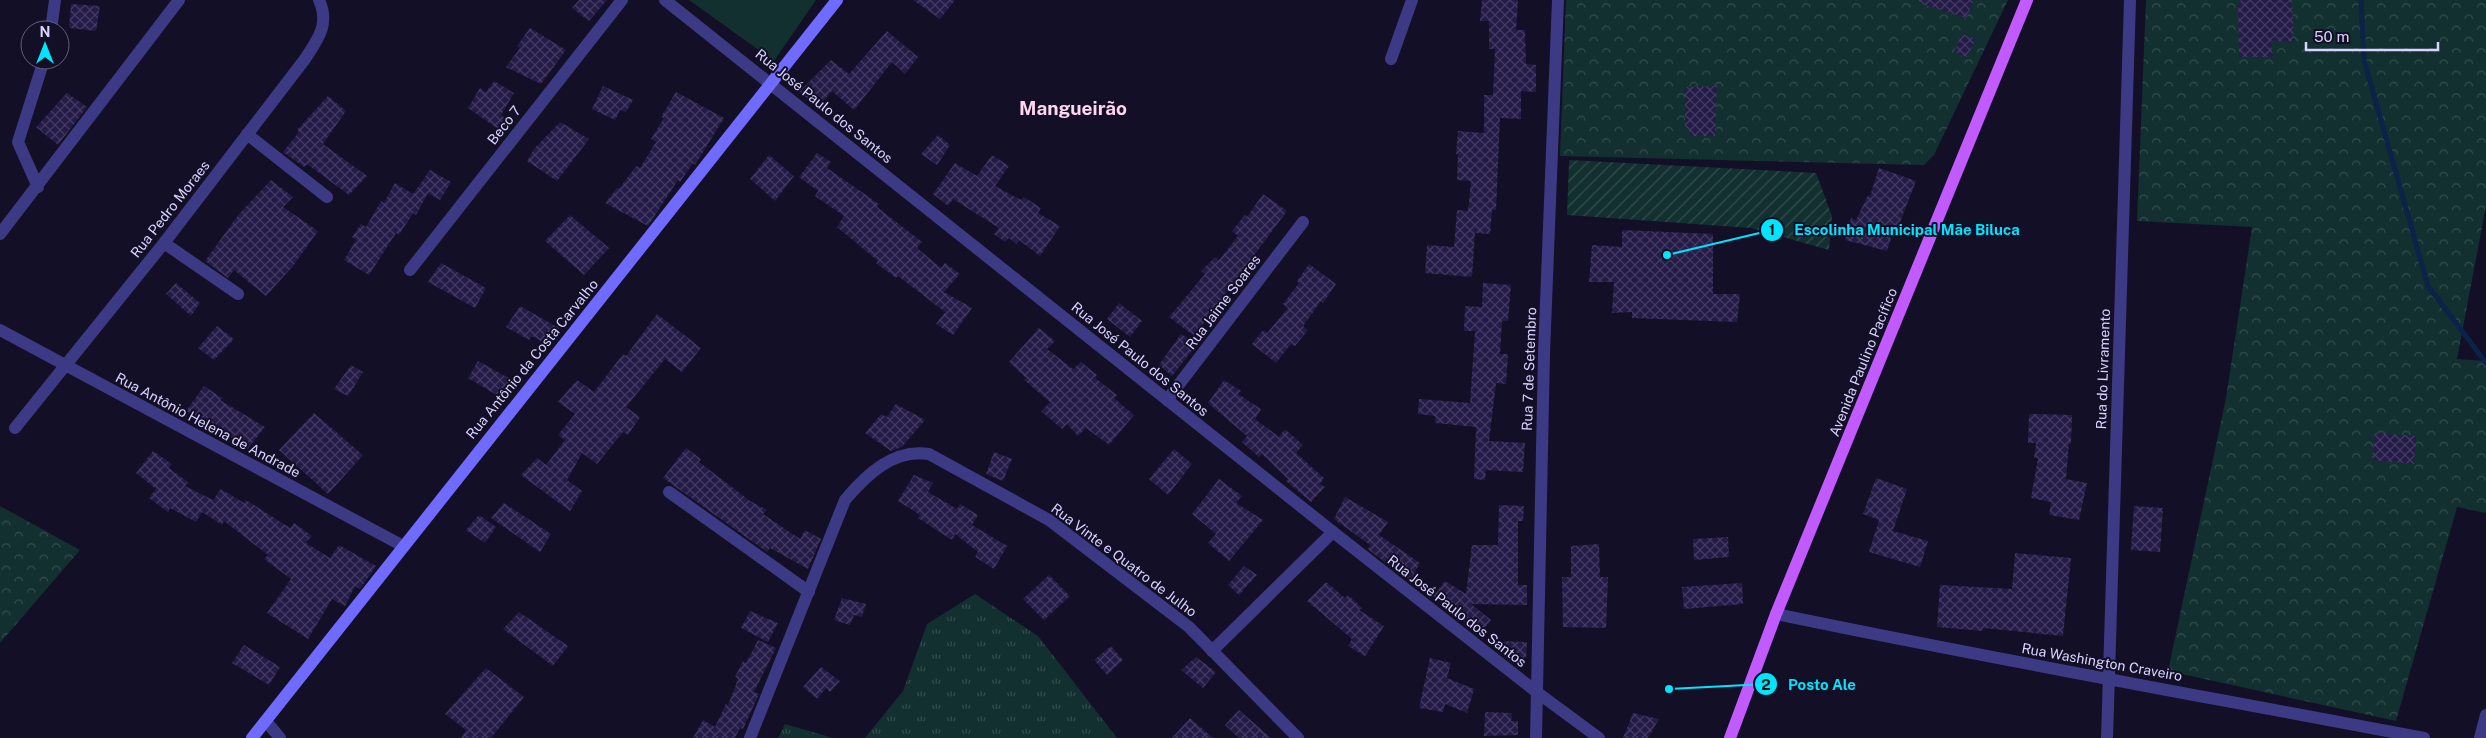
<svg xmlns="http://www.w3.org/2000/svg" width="2486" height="738" font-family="'Public Sans',sans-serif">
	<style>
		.grass { fill: url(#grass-tufts) }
		.forest { fill: url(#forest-crowns) }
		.garden { fill: url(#garden-furrows) }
		.pitch { fill: #12302f }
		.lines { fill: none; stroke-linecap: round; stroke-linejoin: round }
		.stream { stroke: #0c2248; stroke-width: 5 }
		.building { fill: url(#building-cross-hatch) }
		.street { stroke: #3d3a85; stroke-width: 12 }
		.secondary { stroke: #6f6bff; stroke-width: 12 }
		.primary { stroke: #c25bff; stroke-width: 12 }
		.labels { text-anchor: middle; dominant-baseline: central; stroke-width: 4; stroke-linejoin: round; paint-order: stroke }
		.street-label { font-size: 14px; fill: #d9d4ff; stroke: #130f26 }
		.district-label { font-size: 19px; font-weight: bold; fill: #ffd6f0; stroke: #130f26 }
		.leader { fill: none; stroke: #00e5ff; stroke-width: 2 }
		.callout-dot { fill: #00e5ff; stroke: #130f26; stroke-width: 2 }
		.mark-label { font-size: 15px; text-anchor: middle; font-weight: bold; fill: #111 }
		.callout-label { font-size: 15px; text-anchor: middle; font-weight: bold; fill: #00e5ff; stroke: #130f26; stroke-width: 4; stroke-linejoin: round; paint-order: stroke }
	</style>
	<defs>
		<pattern id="grass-tufts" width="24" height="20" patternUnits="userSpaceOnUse" patternTransform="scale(1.25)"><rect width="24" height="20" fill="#12302f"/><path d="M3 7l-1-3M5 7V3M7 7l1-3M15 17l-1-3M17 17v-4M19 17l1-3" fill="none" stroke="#344d4e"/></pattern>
		<pattern id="forest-crowns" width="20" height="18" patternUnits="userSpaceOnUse" patternTransform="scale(1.25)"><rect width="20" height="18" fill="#12302f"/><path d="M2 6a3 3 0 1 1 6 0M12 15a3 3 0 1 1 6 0" fill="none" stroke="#344d4e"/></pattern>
		<pattern id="garden-furrows" width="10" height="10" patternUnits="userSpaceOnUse" patternTransform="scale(1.25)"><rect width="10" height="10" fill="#12302f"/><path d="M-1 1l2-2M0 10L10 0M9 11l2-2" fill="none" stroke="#344d4e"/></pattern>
		<pattern id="building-cross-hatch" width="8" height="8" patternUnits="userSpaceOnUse" patternTransform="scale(1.25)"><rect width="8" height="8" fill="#241b47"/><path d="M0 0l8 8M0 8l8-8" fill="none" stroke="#433b63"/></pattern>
	</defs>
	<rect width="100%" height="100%" fill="#130f26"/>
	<g class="grass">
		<polygon points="975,594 1038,636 1117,738 865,738 903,691 927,624"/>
		<polygon points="785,724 833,738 778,738"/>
	</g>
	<g class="forest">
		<polygon points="1566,0 2008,0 1934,155 1924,165 1560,156"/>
		<polygon points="2146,0 2486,0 2486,206 2457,359 2486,361 2486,513 2457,507 2396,721 2168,671 2226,398 2252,227 2137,221"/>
		<polygon points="0,506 80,550 0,643"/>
	</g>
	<polygon class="garden" points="1569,160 1816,173 1832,216 1829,250 1751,228 1567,215"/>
	<polygon class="pitch" points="689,0 816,0 774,61"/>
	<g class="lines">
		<polyline class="stream" points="2361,0 2364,60 2428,286 2486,363"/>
	</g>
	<g class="building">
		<polygon points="579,0 607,0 589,21 572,8"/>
		<polygon points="913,0 955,0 940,19"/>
		<polygon points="1482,0 1518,0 1516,30 1525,30 1526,64 1536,65 1536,92 1521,91 1521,119 1500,118 1496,210 1492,210 1490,234 1475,233 1472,277 1425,273 1427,245 1454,247 1457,210 1468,211 1471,181 1457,180 1458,154 1456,154 1458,131 1484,133 1484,95 1493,95 1495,49 1489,49 1489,21 1480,21"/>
		<polygon points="1919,0 1974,0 1966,18 1919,3"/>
		<polygon points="2241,0 2292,0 2294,41 2271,41 2273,57 2239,57 2238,5"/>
		<polygon points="71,4 100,6 96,31 69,28"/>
		<polygon points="530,28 566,50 541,84 506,67 520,48 517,46"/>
		<polygon points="887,31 918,57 905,74 892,62 854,110 832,91 818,107 799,92 831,60 849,74"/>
		<polygon points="1962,34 1976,39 1967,57 1954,52"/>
		<polygon points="494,81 514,93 501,115 506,119 498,129 468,108 480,88 486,92"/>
		<polygon points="603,86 633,100 626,112 620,110 615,120 592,109"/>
		<polygon points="1717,86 1715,136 1690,136 1689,129 1685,128 1685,87"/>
		<polygon points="676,92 724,118 695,165 693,163 680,182 678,180 648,226 605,203 617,188 619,189 636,166 640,168 656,142 651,139 664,118 661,117"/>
		<polygon points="67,93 87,107 58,145 36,127"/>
		<polygon points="328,96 346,111 323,144 367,176 349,195 307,164 304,167 283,152 299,132 297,130"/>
		<polygon points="560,122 589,139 557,181 527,161 534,149"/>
		<polygon points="938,135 950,145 937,165 921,154"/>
		<polygon points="817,153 831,162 827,168 879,204 877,207 922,242 917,248 941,268 945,263 960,274 944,292 972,308 953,335 936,324 945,312 898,276 896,278 876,263 878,261 837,227 844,216 815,196 818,191 799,177"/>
		<polygon points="769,155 794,176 775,201 750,179"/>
		<polygon points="992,155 1009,166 995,186 1021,200 1024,197 1041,208 1038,213 1060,226 1040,256 1019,240 1016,244 1009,238 1005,242 994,234 999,228 953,199 948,206 933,194 955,163 977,176"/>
		<polygon points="1879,168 1916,181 1898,227 1895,226 1887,251 1845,240 1851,218 1856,220 1868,195 1870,196"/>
		<polygon points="430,170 451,182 440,200 428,193 416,215 413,213 399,235 396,233 369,275 344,260 356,240 352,237 361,224 366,227 381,201 384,203 395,183 413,194"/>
		<polygon points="271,180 293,197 283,207 318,231 293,266 266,296 234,270 228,278 205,261 239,214"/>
		<polygon points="1263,194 1287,211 1194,336 1169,317 1205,274 1201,271 1215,257 1219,260 1238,236 1232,231 1245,215 1247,217"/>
		<polygon points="570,215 609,248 584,275 545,241"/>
		<polygon points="1622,230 1713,234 1713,294 1740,294 1737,322 1632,318 1632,312 1612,313 1614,282 1589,282 1592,245 1622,247"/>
		<polygon points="441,263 486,288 475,308 428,282"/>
		<polygon points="1309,264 1336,284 1323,303 1321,301 1303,326 1308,330 1295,346 1291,344 1276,363 1252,344 1263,330 1267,333 1288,308 1283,304 1299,283 1297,281"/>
		<polygon points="176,283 200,303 191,316 166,294"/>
		<polygon points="1483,283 1511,285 1508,321 1502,321 1500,354 1508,354 1506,384 1496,383 1489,441 1525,443 1523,472 1486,470 1485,480 1474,479 1476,427 1435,423 1435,416 1418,414 1419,399 1470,403 1475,331 1464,331 1465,306 1482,307"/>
		<polygon points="1119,303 1142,321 1130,337 1107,319"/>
		<polygon points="520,306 559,328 548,345 532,336 529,340 506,327"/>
		<polygon points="657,314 701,348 682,372 665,359 626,407 640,417 628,435 623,432 597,464 582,453 567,480 582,491 570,511 521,475 537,458 546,465 565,440 558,435 575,414 558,402 577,380 594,392 623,354 626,356"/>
		<polygon points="217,326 234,339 214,360 198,348"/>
		<polygon points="1039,328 1055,341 1047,349 1073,369 1081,362 1097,375 1095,378 1117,395 1114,398 1134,415 1109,445 1086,428 1078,436 1067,424 1062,429 1041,411 1050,402 1024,380 1026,378 1009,362"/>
		<polygon points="1181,334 1197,344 1172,376 1159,365"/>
		<polygon points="478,361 516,382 505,400 468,378"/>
		<polygon points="351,365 363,372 348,396 334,389"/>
		<polygon points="1224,380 1241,391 1238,394 1261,409 1255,419 1279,437 1285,429 1303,445 1296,453 1324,478 1320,484 1325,487 1311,502 1286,481 1288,479 1262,454 1259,457 1242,442 1247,436 1208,403"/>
		<polygon points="204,386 222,398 220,400 265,427 247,450 220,429 218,431 186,411"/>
		<polygon points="896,404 925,420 902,447 891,451 865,433 881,414 887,417"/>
		<polygon points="314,413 363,455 328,494 279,450"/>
		<polygon points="2029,414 2072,415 2071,444 2069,444 2066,479 2087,483 2079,520 2049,515 2051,502 2031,498 2038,458 2034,458 2036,443 2028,443"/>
		<polygon points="2375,433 2416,436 2414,464 2372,460"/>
		<polygon points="686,448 701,459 699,462 750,501 767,510 763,514 800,539 805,530 821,539 808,569 770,548 767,552 663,478"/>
		<polygon points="1174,449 1192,464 1168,495 1149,479"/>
		<polygon points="153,451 172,464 169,468 188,482 185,486 213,500 221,489 244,503 246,500 290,528 294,523 312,536 306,543 330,558 339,545 376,566 360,589 355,586 345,606 332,599 308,639 267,613 291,579 264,559 268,555 224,521 222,525 202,512 196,522 170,508 168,512 149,498 156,489 136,473"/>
		<polygon points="994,452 1012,459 1003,481 986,474"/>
		<polygon points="914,475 933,483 928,492 957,509 960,504 978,515 972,525 1007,546 994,569 975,557 978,552 955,534 952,540 918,518 920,515 898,501"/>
		<polygon points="1876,478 1907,489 1893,531 1928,541 1920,567 1869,552 1879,520 1863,514"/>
		<polygon points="1219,479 1242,496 1236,503 1263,520 1229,561 1208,543 1216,534 1192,514"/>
		<polygon points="1345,497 1388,522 1379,535 1420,563 1412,578 1406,578 1397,572 1368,549 1370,545 1334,519"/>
		<polygon points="504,503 551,534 540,552 491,518"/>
		<polygon points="1499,505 1524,506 1523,521 1518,521 1518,585 1527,585 1527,605 1471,604 1491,620 1479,635 1433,596 1445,581 1466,594 1472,545 1498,545"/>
		<polygon points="2134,506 2163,508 2160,552 2131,550"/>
		<polygon points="479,515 496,527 485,543 466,530"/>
		<polygon points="1728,537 1729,557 1694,560 1693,539"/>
		<polygon points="1599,544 1600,577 1608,577 1606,628 1563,627 1562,577 1571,577 1571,546"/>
		<polygon points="2015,553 2071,558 2063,636 1983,628 1983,631 1937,627 1940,585 2012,589"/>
		<polygon points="1244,566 1257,575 1239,595 1228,585"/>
		<polygon points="1049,575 1070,596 1044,620 1023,599"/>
		<polygon points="1326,582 1345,598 1348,595 1362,608 1359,610 1384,626 1365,656 1348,646 1352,639 1307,601"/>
		<polygon points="1742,583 1743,604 1684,609 1682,587"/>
		<polygon points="842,598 866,604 862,617 854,615 850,625 834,620"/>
		<polygon points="750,611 778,623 768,642 741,628"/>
		<polygon points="519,612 568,646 553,666 503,629"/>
		<polygon points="758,640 776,648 754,692 759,694 743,729 740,728 735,738 693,738 703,720 715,727 726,704 728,705 738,679 735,677 743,661 746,663"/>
		<polygon points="1503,641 1527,642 1526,658 1504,656"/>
		<polygon points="244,645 280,667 269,685 232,663"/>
		<polygon points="1111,646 1123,660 1107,675 1094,660"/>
		<polygon points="1196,657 1216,672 1203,688 1181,670"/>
		<polygon points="1430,658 1451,663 1447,678 1474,689 1467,713 1445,704 1443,712 1419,708"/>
		<polygon points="821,667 840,681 830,692 826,688 817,699 803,687"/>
		<polygon points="486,668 524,697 491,738 461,738 466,730 445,714"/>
		<polygon points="1239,710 1271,738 1239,738 1225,725"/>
		<polygon points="1485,712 1512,713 1511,721 1518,721 1518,735 1484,736"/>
		<polygon points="1633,713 1659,719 1648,738 1623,738"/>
		<polygon points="1190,718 1213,738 1172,738"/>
	</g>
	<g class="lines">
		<g class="street">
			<polyline points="665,0 1333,532 1538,693 1599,738"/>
			<polyline points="51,30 55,0"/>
			<polyline points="1391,59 1412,0"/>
			<polyline points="247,134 327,197"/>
			<polyline points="38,187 18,142 44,60"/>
			<polyline points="0,234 179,0"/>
			<polyline points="164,243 238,294"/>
			<polyline points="410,270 622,0"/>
			<polyline points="0,330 403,546"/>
			<polyline points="1167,400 1303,222"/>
			<path d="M15,428L164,243L305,59C318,39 330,24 319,0"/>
			<polyline points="669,492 809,592"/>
			<path d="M1776,614C1991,659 2208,697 2424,738"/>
			<polyline points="1212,651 1333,532"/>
			<polyline points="266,721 280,738"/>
			<path d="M750,738L845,500C866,475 894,448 929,454L1049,520L1189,627L1298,738"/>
			<polyline points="1536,738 1544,353 1558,0"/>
			<polyline points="2107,738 2130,0"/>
			<polyline points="2480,738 2486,715"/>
		</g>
		<polyline class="secondary" points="252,738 837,0"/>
		<polyline class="primary" points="1730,738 1776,614 2027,0"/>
	</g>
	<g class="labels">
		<g class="street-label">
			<text transform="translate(824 106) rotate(39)">Rua José Paulo dos Santos</text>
			<text transform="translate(504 125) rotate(-52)">Beco 7</text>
			<text transform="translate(170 209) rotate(-52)">Rua Pedro Moraes</text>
			<text transform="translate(1223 302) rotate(-53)">Rua Jaime Soares</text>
			<text transform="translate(532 359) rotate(-51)">Rua Antônio da Costa Carvalho</text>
			<text transform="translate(1140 359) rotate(39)">Rua José Paulo dos Santos</text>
			<text transform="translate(1863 362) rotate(-68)">Avenida Paulino Pacífico</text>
			<text transform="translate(1529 369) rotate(-88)">Rua 7 de Setembro</text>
			<text transform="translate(2103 369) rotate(-88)">Rua do Livramento</text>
			<text transform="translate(208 425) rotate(28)">Rua Antônio Helena de Andrade</text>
			<text transform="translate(1124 560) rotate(37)">Rua Vinte e Quatro de Julho</text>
			<text transform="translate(1457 611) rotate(38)">Rua José Paulo dos Santos</text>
			<text transform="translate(2102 662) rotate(10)">Rua Washington Craveiro</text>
		</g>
		<g class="district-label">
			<text x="1073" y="108">Mangueirão</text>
		</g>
	</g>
	<path class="leader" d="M1667 255L1772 230M1669 689L1766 684"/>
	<g class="callout-dot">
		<circle cx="1667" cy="255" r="5"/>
		<circle cx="1669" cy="689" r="5"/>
		<circle cx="1772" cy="230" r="12"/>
		<circle cx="1766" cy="684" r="12"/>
	</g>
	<g class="mark-label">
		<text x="1772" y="235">1</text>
		<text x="1766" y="690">2</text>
	</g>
	<g class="callout-label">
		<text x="1907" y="235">Escolinha Municipal Mãe Biluca</text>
		<text x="1822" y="690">Posto Ale</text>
	</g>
	<g transform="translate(45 45)"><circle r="24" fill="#130f26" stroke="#625e7d"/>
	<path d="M0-4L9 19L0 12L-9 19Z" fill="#00e5ff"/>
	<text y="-8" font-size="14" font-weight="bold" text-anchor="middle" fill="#d9d4ff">N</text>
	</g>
	<path d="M2306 42v8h132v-8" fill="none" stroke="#d9d4ff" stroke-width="2.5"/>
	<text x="2314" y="42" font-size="15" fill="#d9d4ff" stroke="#130f26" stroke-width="4" paint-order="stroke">50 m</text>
</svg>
